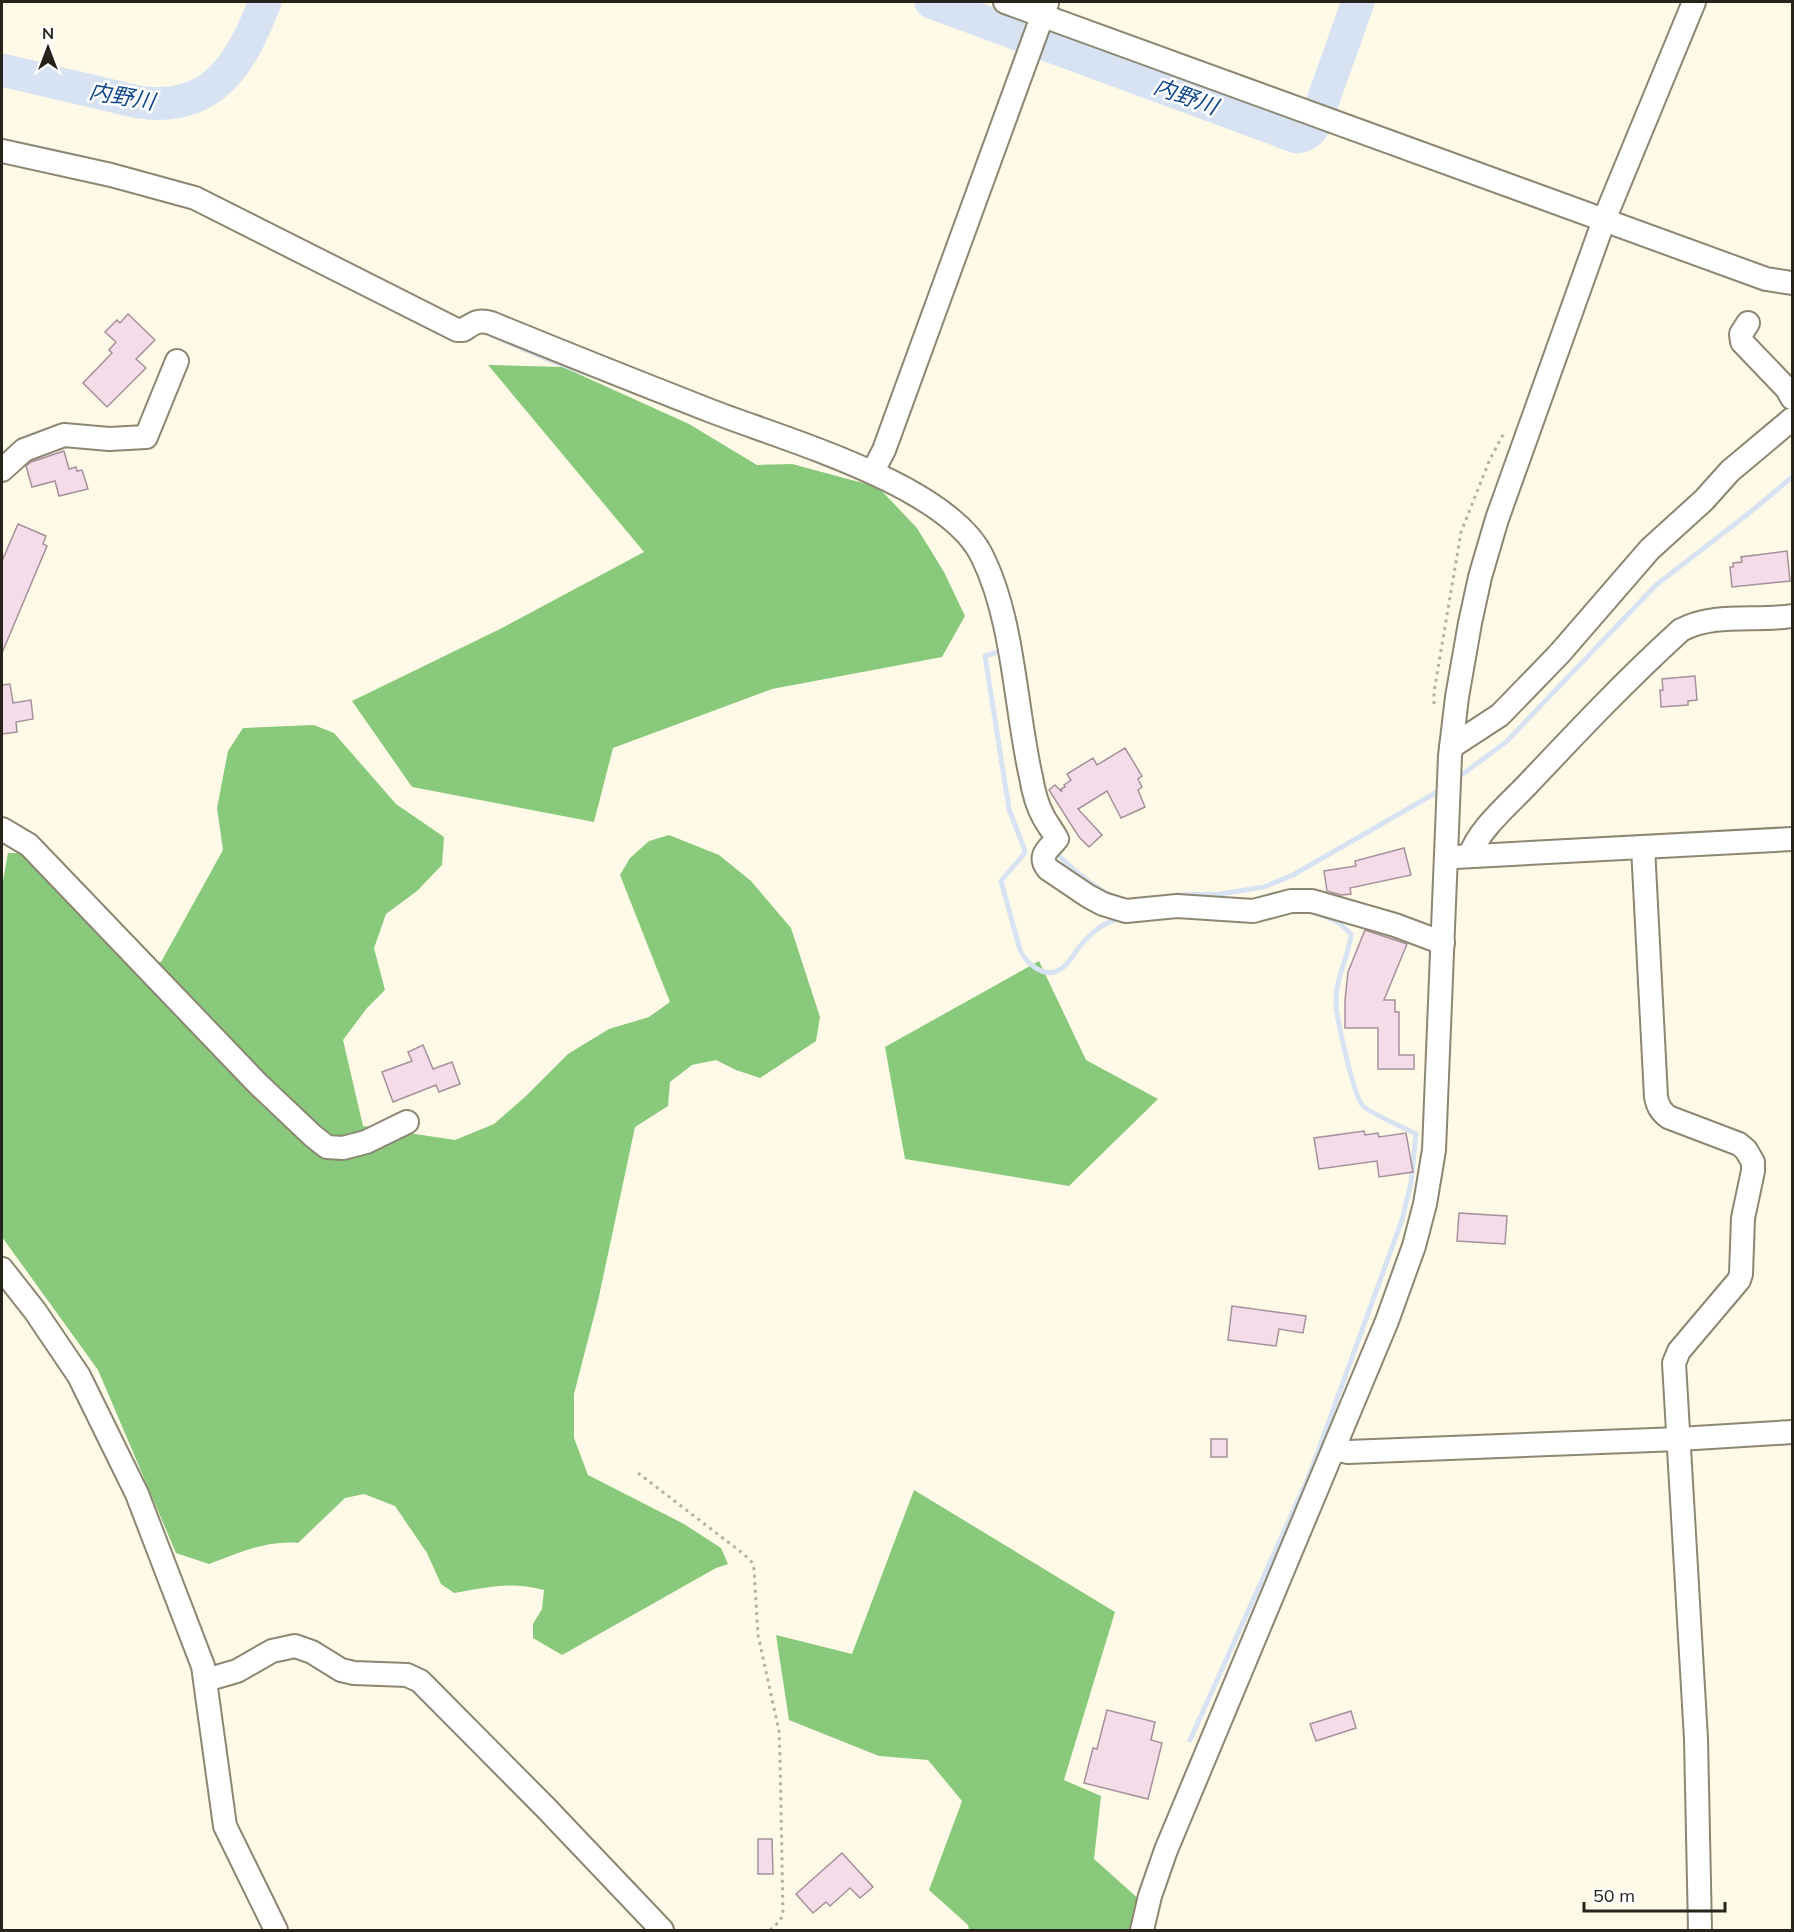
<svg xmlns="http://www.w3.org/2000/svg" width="1794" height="1932" font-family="Mulish,'Noto Sans JP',sans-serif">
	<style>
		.forest { fill: #88c97b }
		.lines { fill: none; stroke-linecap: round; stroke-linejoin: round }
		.stream { stroke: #d7e3f3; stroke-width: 5 }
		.river { stroke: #d7e3f3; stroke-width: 33 }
		.building { fill: #f4dce8; stroke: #a7909b; stroke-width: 1.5 }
		.minor-casing { stroke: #8c8772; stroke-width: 26 }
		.path { stroke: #b5b1a2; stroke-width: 3; stroke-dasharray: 3 4.5; stroke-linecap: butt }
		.minor { stroke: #fff; stroke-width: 22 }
		.labels { text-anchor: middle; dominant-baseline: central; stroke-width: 5; stroke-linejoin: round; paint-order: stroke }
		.water-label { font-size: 22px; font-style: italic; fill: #10478a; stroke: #fff }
	</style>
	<rect width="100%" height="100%" fill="#fefae7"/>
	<g class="forest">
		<polygon points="488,365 563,367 689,424 757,465 792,464 878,487 917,528 944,572 965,616 942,657 772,689 613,748 594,822 412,787 352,701 500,629 644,552"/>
		<path d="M314,725L334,733L396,804L444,837L442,865L417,891L386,914L374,948L385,990L367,1008L343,1040L363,1126L455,1140L494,1124L526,1096L568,1054L609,1029L649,1017L670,1002L620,875L630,858L649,841L669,835L719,855L751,881L791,928L820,1017L816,1041L760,1078L736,1070L716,1060L692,1065L670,1082L668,1106L635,1127L598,1301L574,1394V1438L588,1475L684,1524L721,1548L728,1564L716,1568L562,1655L533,1638V1624L542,1609L544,1590C510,1581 488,1587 454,1593L441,1584L427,1553L395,1506L364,1494L345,1498L298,1543C266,1540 239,1553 209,1564L176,1553L98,1370L2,1237V886L8,853H19L146,961L161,962L223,850L217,808L228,751L243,728Z"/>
		<polygon points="1039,961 1086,1060 1158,1099 1069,1186 905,1159 885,1047"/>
		<polygon points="914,1490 1115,1612 1064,1780 1101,1796 1094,1859 1141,1901 1139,1930 969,1930 968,1925 929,1890 962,1801 928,1760 879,1756 789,1720 776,1635 852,1654"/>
	</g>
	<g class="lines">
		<g class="stream">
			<polyline points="2,140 88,159"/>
			<polyline points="491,335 549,360 588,374"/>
			<path d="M1001,651L985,656L1009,809L1025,851L1024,854L1001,881L1020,950C1027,964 1045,980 1061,969C1068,964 1072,958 1076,951C1087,937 1101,922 1120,919"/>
			<polyline points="1456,779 1506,742 1656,585 1753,510 1792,477"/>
			<path d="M1053,849C1071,869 1090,885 1114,897"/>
			<polyline points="1176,895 1220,894 1264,887 1293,875 1444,788"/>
			<polyline points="1252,921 1272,917"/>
			<path d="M1190,1740L1309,1476L1402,1220L1411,1183L1416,1134C1403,1127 1373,1115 1363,1106C1354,1097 1336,1017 1336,1002C1335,979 1349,957 1351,934L1338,922L1318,914"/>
		</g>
		<g class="river">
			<path d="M931,2L1297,137C1307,136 1311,131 1315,123L1358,2"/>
			<path d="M2,70L138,102C214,113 241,63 265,2"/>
		</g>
	</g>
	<g class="building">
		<polygon points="128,314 155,340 136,359 146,368 107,407 83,383 112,353 109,350 116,342 105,332 117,320 120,323"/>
		<polygon points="64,451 69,469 76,467 77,471 82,470 88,489 59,496 55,481 32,487 26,466 31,462"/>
		<polygon points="18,524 46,536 43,544 47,546 2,653 2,561"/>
		<polygon points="1787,551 1790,581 1732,587 1730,567 1733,567 1733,563 1742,562 1741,557"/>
		<polygon points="1695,676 1697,700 1688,701 1688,705 1661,707 1660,690 1663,690 1662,679"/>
		<polygon points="10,684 13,703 31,700 33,719 16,722 17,732 2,734 2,685"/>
		<polygon points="1125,748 1142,776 1138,779 1142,787 1138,790 1145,807 1121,818 1107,791 1078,809 1102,835 1089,847 1079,837 1049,790 1055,785 1062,792 1061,789 1065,787 1064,785 1071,780 1067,774 1093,758 1097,765"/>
		<polygon points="1404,848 1411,875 1350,888 1351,894 1341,895 1327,891 1324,871 1356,866 1355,861"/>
		<polygon points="1365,930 1407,944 1384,1000 1395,1000 1395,1012 1399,1012 1399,1055 1414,1055 1414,1069 1378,1069 1378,1028 1345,1028 1345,1000 1348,972"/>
		<polygon points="423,1045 433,1069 452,1062 460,1084 439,1092 436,1085 393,1102 382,1072 412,1061 408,1052"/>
		<polygon points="1364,1131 1365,1135 1378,1133 1379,1137 1406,1133 1413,1172 1379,1177 1377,1161 1319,1169 1314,1138"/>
		<polygon points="1459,1213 1507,1216 1505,1244 1457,1241"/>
		<polygon points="1232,1306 1306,1316 1303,1333 1279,1329 1276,1346 1228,1340"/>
		<rect x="1211" y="1439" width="16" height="18"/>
		<polygon points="1107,1710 1155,1722 1151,1740 1162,1743 1148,1799 1084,1783 1093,1748 1097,1749"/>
		<polygon points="1351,1711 1356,1728 1316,1741 1310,1724"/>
		<polygon points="758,1839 772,1839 773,1874 758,1874"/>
		<polygon points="842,1853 873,1887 860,1898 850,1888 830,1906 826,1902 813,1913 796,1894"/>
	</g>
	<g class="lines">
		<defs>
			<g id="minor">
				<polyline points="1005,2 1766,279 1792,283"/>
				<path d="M2,151L111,175L195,198L457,330H463C474,323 478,319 491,323C564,353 637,382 711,411C783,439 948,485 982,556C1014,620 1015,707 1031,777C1033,789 1037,805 1043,816C1047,824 1053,831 1057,839C1049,849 1037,855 1048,869L1088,896L1103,904L1126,911L1177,906L1253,911L1291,901H1312L1395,925L1443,943"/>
				<polyline points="1748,323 1741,334 1742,342 1787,389 1792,398"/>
				<polyline points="2,470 24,450 64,435 109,439 146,437 177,361"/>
				<polyline points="873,471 884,450 1047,3"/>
				<polyline points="1451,747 1500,715 1560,653 1650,549 1704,500 1730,471 1792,419"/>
				<polyline points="2,829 29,845 258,1084 313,1136 327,1147 343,1148 366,1142 407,1122"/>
				<path d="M1643,847L1656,1097C1658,1107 1661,1111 1668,1117L1739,1144L1746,1150L1753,1162V1171L1743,1218L1741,1274L1739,1280L1679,1351L1674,1363L1696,1739L1700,1930"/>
				<path d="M1470,856C1477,831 1509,804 1527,785C1577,732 1627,679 1681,630C1716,612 1754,622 1792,616"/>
				<polyline points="1455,857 1792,839"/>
				<polyline points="2,1269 35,1311 79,1376 137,1494 203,1666 225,1826 276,1930"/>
				<polyline points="1334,1449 1348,1452 1679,1439 1792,1432"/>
				<polyline points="206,1680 237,1671 272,1651 295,1646 312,1652 341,1670 354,1673 407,1675 420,1681 546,1808 662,1930"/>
				<polyline points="1142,1930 1150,1896 1166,1850 1387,1321 1414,1246 1425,1204 1434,1150 1450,756 1457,697 1470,623 1480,577 1497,519 1604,220 1694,2"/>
			</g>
		</defs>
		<use href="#minor" class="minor-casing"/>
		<g class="path">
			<polyline points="1434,704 1434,692 1461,532 1490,459 1505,431"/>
			<polyline points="638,1473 741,1552 751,1561 754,1569 758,1635 779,1731 780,1757 783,1915 779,1922 770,1930"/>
		</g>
		<use href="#minor" class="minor"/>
	</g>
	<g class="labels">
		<g class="water-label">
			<text transform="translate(122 96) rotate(10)">内野川</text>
			<text transform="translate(1186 96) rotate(20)">内野川</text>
		</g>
	</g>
	<rect width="1794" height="1932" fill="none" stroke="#25231a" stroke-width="6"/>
	<g transform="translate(48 48)" stroke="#ffffff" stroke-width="4.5" paint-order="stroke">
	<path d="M0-4.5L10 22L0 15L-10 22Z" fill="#25231a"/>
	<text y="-9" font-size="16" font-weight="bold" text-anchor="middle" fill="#25231a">N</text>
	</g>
	<path d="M1584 1902v9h141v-9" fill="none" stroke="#25231a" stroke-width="3"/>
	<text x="1593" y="1902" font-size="18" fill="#25231a" stroke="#ffffff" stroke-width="4.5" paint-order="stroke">50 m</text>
</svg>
